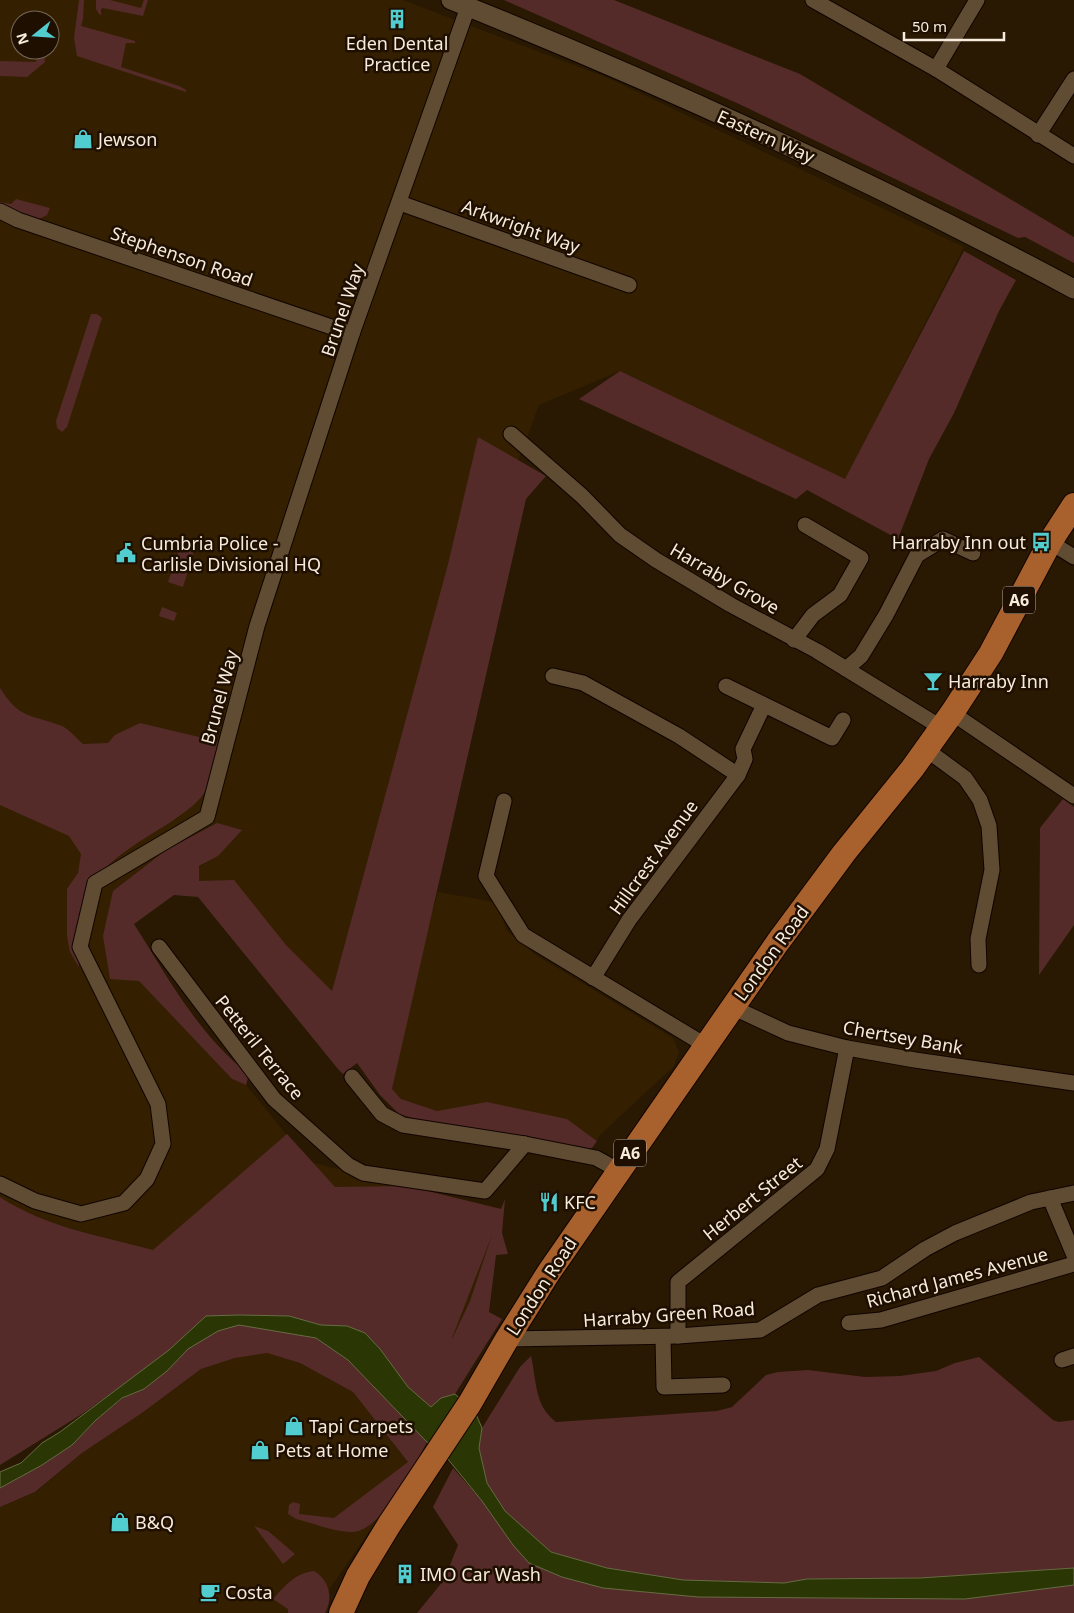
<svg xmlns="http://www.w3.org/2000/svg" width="1074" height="1613" font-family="'Noto Sans',sans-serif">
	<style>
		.built { fill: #342000; fill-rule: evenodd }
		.green { fill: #542b28; fill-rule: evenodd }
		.water { fill: #2a3603; stroke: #676c44 }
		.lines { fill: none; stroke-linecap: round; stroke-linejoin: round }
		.minor-casing { stroke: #110400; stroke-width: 17 }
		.tertiary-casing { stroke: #110400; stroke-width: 21 }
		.primary-casing { stroke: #110400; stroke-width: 26 }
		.minor { stroke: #5f4c33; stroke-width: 15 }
		.tertiary { stroke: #5f4c33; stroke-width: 19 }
		.primary { stroke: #a8602c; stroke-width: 24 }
		.labels { text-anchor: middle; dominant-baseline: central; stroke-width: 5; stroke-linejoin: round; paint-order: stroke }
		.shield { fill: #1f0f00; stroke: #b6a99b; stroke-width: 1 }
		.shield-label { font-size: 16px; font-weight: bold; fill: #f6ebdd }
		.poi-label { font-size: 18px; fill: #f6ebdd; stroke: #1f0f00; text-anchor: start }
		.street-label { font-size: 18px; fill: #f6ebdd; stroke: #1f0f00 }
	</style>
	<rect width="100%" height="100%" fill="#291802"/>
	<g class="built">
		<path d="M0,0H403L608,78L964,247L845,480L620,371L539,405L518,461L478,438L448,564L332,991L286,945L199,881V867L218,856L217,823L166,850L113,891L139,981L232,1079L246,1085L289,1138L314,1163L502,1209L470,1301L448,1348L326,1303L53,1223L18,1209L0,1197ZM20,20H50V50H20Z"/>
		<polygon points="438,892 494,902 499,909 507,931 536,955 673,1038 679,1052 674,1066 599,1136 597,1141 567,1119 461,1108 437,1111 401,1099 392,1089 421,953"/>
		<polygon points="267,1353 300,1363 353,1392 413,1468 313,1613 0,1613 0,1507 36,1492 82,1453 142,1413 201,1369 235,1358"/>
	</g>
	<g class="green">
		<polygon points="79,0 84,0 83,19 81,26 135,41 135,43 126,43 121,67 179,86 186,90 186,92 77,56 74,38"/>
		<polygon points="96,0 110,0 141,8 144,0 148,0 143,16 103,8 101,9 101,15 99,14 96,9"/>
		<polygon points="504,0 614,0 800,74 1074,237 1074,263 1025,237 1018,238 739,104"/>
		<polygon points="38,50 44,50 45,62 27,77 0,76 0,61 36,62"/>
		<polygon points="16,199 50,208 47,215 37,220 0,207 0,202 11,204"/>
		<polygon points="964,251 1016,280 999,311 954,413 929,459 898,539 807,490 796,499 579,399 620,371 845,479"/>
		<polygon points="91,314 97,314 102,318 67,427 62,432 57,428 56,421"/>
		<path d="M478,437L546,476L526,499L392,1089L401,1099L437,1111L487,1102L567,1119L597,1141L592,1148L575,1151H521L399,1114L380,1095L357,1063L343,1074L338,1069L198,897L174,895L134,924C167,976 199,1036 249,1074L246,1085L232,1079L139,981L110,979L103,936L113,891L166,850L217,823L242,830L218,856L199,866V881L234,880L286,945L332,991L448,564Z"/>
		<polygon points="180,546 194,551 183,587 168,582"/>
		<polygon points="162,607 177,613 174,621 159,616"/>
		<path d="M0,688C20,720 31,714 62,726C69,729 77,739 83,744L108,743L115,735L140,723L220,742C216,756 215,774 208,787C200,803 181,815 166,825C139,842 110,858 92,884C83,896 79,951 79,967L70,952L67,936V889L78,873L81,854L69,836L0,805Z"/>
		<polygon points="1063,799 1074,807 1074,925 1039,975 1040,828"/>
		<path d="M287,1134L335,1187L407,1186L501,1209L505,1199L502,1233L508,1254L496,1255L489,1312L502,1319L455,1394L441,1398L431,1408L348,1335L246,1325L316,1338L348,1360L427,1442C415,1465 381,1532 352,1532C334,1532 313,1523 296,1519L288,1514L289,1505L293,1502L300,1504L299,1514L334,1518L408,1462L353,1392L300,1363L267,1353L235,1358L201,1369L142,1413L82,1453L35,1492L0,1507V1488L42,1465L72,1445L96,1420L123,1398L144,1389L167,1371L188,1349L176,1347L82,1414L0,1465V1197C45,1227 101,1236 153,1250ZM492,1235L470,1301L452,1339V1338Z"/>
		<path d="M531,1356C537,1382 534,1405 556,1422L717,1411L732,1407L766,1375L778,1372L808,1370L865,1377L900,1376L936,1371L955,1363L979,1357L1053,1420L1059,1422L1074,1420V1568L920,1578L807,1579L784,1583L683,1580L607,1568L551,1552L525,1531L505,1511L495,1498L487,1483L479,1448L482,1428L520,1367Z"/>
		<polygon points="453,1468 482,1501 513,1545 603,1588 1074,1584 1074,1613 417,1613 444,1580 458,1545 433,1507"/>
		<polygon points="254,1526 268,1531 295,1554 283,1564"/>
		<path d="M314,1571C329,1580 334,1598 325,1613H288V1609L273,1599C285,1586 295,1573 314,1571Z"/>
	</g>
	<polygon class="water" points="239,1315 289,1316 321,1325 347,1326 365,1333 380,1349 408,1387 431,1407 441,1398 455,1394 475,1412 482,1428 479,1448 487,1483 505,1511 551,1552 607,1568 683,1580 784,1583 807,1579 920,1578 1074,1568 1074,1585 965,1599 698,1597 603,1588 562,1577 529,1563 513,1545 482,1501 443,1453 427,1442 348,1360 316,1338 239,1325 218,1331 188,1349 167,1371 144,1389 122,1398 96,1420 72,1445 42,1465 0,1488 0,1472 21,1463 42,1443 60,1432 169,1350 206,1316"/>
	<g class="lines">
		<defs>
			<g id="minor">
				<polyline points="813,0 936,69 1074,156"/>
				<polyline points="936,69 977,0"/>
				<polyline points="1038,135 1074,79"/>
				<polyline points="400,203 629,285"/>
				<polyline points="0,211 18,220 352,334"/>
				<polyline points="511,434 582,496 620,535 656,560 731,605 817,651 942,728"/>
				<polyline points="1050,542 1074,557"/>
				<polyline points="794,640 813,615 840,595 861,558 805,525"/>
				<polyline points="846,669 861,656 886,615 917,555 943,539 973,553"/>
				<polyline points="553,676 583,683 679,736 738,775"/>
				<polyline points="726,686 832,738 843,720"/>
				<polyline points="952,713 1074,796"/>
				<polyline points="927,750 965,778 980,800 989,826 992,870 978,939 979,965"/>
				<polyline points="504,801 486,876 523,935 705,1045"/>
				<polyline points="159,947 274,1099 348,1165 363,1173 485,1191 525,1144 596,1158 618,1170"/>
				<polyline points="593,978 629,920 738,775 745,759 743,749 764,705"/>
				<polyline points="732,1007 788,1033 847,1048 915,1060 1074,1083"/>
				<polyline points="352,1077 382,1114 403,1125 525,1144"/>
				<polyline points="0,1184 35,1201 81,1214 124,1203 147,1179 163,1144 158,1104 80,947 95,883 207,817 257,626 352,334 468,7"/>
				<polyline points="1050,1198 1074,1255"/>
				<polyline points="849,1323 881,1320 1074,1264"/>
				<polyline points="678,1336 678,1282 817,1169 827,1149 847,1048"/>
				<polyline points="663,1337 664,1387 723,1385"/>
				<polyline points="507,1339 678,1336 760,1330 818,1295 882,1278 925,1249 955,1233 1031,1202 1074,1193"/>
				<polyline points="1062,1360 1074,1356"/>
			</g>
			<path id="tertiary" d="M451,0C664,85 872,181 1074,289"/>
			<polyline id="primary" points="341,1613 358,1576 389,1525 470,1403 507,1339 549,1272 778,942 844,853 912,769 952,713 991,653 1050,542 1074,505"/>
		</defs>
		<use href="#minor" class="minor-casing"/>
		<use href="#tertiary" class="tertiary-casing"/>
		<use href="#primary" class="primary-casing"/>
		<use href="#minor" class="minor"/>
		<use href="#tertiary" class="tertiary"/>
		<use href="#primary" class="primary"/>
	</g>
	<defs>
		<symbol id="building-bare" viewBox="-9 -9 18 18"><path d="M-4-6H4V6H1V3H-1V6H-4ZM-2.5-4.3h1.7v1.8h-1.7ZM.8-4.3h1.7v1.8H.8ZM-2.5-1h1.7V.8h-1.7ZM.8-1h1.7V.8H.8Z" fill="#52cdcf" stroke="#1f0f00" stroke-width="2.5" paint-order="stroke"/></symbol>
		<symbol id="shop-bare" viewBox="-9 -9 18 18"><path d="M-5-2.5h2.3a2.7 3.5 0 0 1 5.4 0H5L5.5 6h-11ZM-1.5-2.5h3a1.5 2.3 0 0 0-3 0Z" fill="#52cdcf" stroke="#1f0f00" stroke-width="2.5" paint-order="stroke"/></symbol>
		<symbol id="bus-bare" viewBox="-9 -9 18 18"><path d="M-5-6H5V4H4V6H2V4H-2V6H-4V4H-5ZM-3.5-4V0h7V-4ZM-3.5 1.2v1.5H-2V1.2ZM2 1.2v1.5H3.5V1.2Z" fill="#52cdcf" stroke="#1f0f00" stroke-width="2.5" paint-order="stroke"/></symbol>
		<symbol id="civic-bare" viewBox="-9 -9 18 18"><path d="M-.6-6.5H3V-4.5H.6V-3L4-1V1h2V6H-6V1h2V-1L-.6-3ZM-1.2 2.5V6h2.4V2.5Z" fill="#52cdcf" stroke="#1f0f00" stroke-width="2.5" paint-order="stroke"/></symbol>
		<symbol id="bar-bare" viewBox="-9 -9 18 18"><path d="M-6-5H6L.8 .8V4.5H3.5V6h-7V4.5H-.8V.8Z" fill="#52cdcf" stroke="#1f0f00" stroke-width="2.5" paint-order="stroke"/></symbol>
		<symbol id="restaurant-bare" viewBox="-9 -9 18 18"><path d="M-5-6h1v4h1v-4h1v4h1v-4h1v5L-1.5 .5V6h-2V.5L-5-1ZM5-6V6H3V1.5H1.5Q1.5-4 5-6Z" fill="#52cdcf" stroke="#1f0f00" stroke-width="2.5" paint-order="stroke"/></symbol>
		<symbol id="cafe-bare" viewBox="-9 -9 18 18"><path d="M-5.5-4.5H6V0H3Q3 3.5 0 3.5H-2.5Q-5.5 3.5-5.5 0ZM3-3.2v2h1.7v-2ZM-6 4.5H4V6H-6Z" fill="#52cdcf" stroke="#1f0f00" stroke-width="2.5" paint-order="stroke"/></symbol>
	</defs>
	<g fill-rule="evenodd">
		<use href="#building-bare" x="383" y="5" width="28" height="28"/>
		<use href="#shop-bare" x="69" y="125" width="28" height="28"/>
		<use href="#bus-bare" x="1027" y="528" width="28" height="28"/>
		<use href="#civic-bare" x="112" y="539" width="28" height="28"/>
		<use href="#bar-bare" x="919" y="667" width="28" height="28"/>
		<use href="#restaurant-bare" x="535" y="1188" width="28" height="28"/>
		<use href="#shop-bare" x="280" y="1412" width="28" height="28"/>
		<use href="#shop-bare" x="246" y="1436" width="28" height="28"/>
		<use href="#shop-bare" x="106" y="1508" width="28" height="28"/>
		<use href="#building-bare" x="391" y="1560" width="28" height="28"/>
		<use href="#cafe-bare" x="196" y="1578" width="28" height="28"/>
	</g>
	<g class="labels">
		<g class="shield">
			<rect x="1003" y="586.5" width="32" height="27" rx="4"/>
			<rect x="614" y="1139.5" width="32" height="27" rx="4"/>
		</g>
		<g class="shield-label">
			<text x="1019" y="600">A6</text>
			<text x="630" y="1153">A6</text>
		</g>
		<g class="poi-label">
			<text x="397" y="43" text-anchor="middle">Eden Dental<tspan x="397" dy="21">Practice</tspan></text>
			<text x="98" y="139">Jewson</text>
			<text x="1026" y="542" text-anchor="end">Harraby Inn out</text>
			<text x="141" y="543">Cumbria Police -<tspan x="141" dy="21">Carlisle Divisional HQ</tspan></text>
			<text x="948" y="681">Harraby Inn</text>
			<text x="564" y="1202">KFC</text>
			<text x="309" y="1426">Tapi Carpets</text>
			<text x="275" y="1450">Pets at Home</text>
			<text x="135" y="1522">B&amp;Q</text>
			<text x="420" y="1574">IMO Car Wash</text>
			<text x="225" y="1592">Costa</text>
		</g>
		<g class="street-label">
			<text transform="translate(766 136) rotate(24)">Eastern Way</text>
			<text transform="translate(521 226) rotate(20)">Arkwright Way</text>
			<text transform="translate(182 256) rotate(19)">Stephenson Road</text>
			<text transform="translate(342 310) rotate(-71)">Brunel Way</text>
			<text transform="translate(725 578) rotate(30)">Harraby Grove</text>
			<text transform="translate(219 697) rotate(-75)">Brunel Way</text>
			<text transform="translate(653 857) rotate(-54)">Hillcrest Avenue</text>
			<text transform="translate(771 953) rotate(-54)">London Road</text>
			<text transform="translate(903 1037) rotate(10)">Chertsey Bank</text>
			<text transform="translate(260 1047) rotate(51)">Petteril Terrace</text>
			<text transform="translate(752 1198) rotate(-39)">Herbert Street</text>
			<text transform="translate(957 1277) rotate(-15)">Richard James Avenue</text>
			<text transform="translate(541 1286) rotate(-57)">London Road</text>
			<text transform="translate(669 1314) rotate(-4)">Harraby Green Road</text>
		</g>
	</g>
	<g transform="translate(35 35) rotate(253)"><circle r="24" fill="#1f0f00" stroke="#756758"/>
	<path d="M0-4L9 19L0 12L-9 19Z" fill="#52cdcf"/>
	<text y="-8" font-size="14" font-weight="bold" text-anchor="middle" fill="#f6ebdd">N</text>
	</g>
	<path d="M904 32v8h100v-8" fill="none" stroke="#f6ebdd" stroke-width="2.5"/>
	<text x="912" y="32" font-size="15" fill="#f6ebdd" stroke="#1f0f00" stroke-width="4" paint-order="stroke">50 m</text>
</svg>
